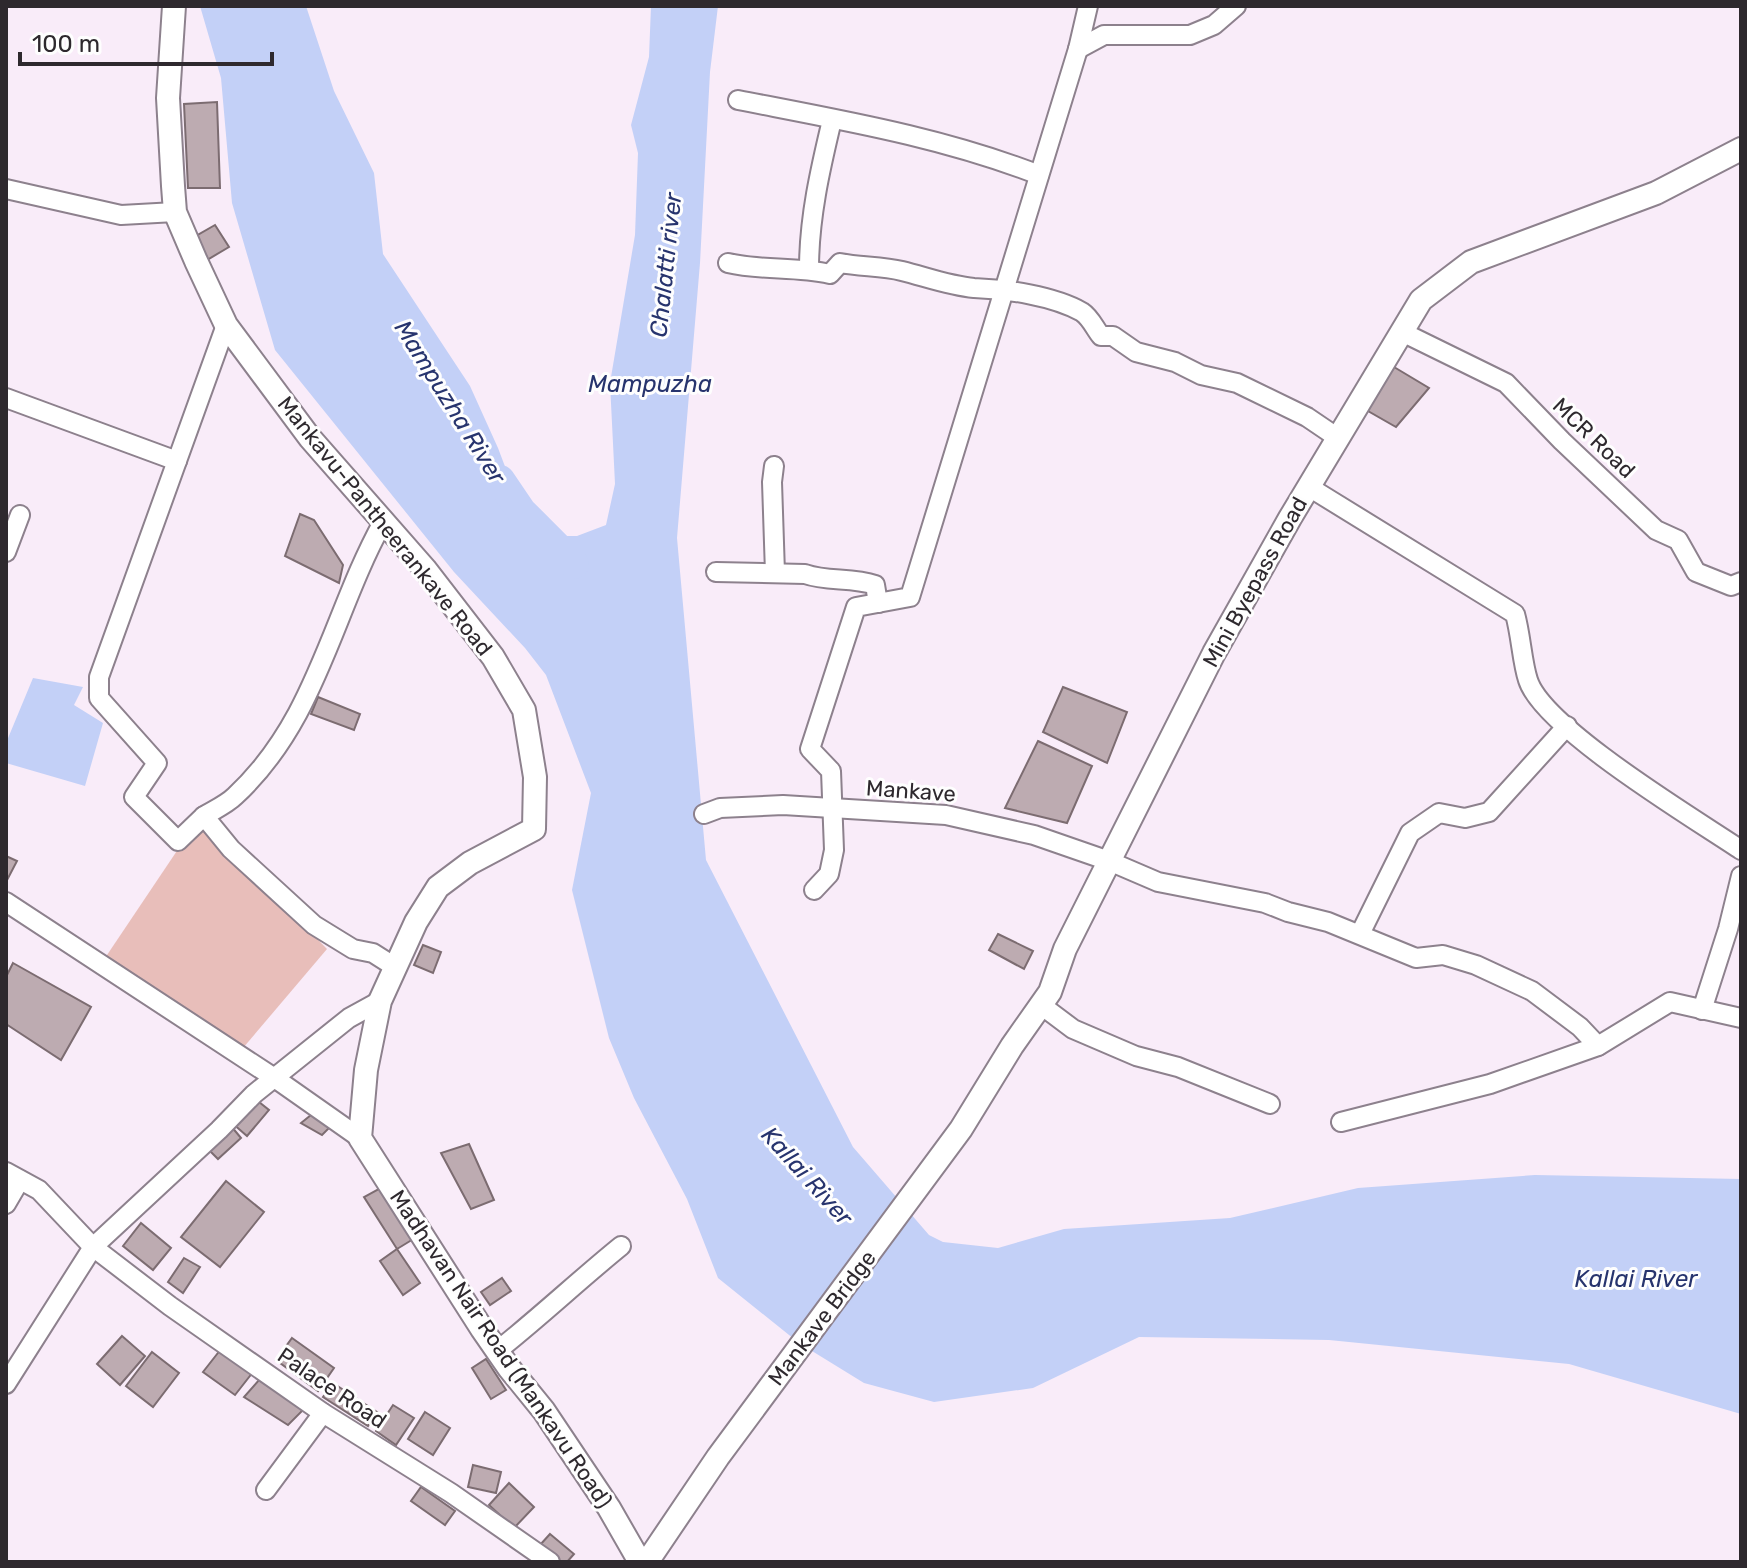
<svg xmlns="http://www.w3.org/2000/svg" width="1747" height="1568" font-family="Rubik,sans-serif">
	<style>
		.green { fill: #e8beba }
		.water { fill: #c3d0f7 }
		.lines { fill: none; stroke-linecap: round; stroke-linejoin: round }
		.river { stroke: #c3d0f7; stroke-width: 30 }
		.building { fill: #bdabb1; stroke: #7c6c71; stroke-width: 2 }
		.minor-casing { stroke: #8d818d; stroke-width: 22 }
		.major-casing { stroke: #8d818d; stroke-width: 26 }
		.minor { stroke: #fff; stroke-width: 18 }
		.major { stroke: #fff; stroke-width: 22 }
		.labels { text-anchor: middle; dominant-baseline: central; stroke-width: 6; stroke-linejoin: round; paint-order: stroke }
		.street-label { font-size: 22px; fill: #2e292e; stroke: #fefefe }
		.water-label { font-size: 24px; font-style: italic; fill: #27346e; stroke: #fefefe }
	</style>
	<rect width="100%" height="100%" fill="#f9ecf9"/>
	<polygon class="green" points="199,818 327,949 243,1048 105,958"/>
	<g class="water">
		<polygon points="200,6 306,6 334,91 374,173 383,254 470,386 498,448 524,517 538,536 577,536 606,525 615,484 610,383 635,235 638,153 631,125 649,57 651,6 718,6 710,72 700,263 677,538 706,860 853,1147 929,1235 943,1242 998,1248 1064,1229 1230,1218 1358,1188 1535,1175 1741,1179 1741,1414 1569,1364 1329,1340 1139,1337 1033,1388 934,1402 864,1383 799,1343 718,1278 687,1199 634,1098 609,1038 572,890 591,793 546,675 525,648 454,572 275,350 232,203 221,78"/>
		<polygon points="33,678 83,687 74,705 103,723 85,786 6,763 6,743"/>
	</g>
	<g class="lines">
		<polyline class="river" points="500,480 521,511 574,564"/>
	</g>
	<g class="building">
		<polygon points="217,102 220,188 188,188 184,104"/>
		<polygon points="215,225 229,247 207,260 196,236"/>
		<polygon points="1394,367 1429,388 1396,427 1361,407"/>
		<polygon points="300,514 314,520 343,565 339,583 285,556"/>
		<polygon points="1063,687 1127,712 1107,763 1043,732"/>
		<polygon points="318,697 360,714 354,730 311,714"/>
		<polygon points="1038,741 1092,766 1067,823 1005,808"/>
		<polygon points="6,856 17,861 6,882"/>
		<polygon points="998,934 1033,951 1024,969 989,950"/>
		<polygon points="423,945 441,952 433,973 414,965"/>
		<polygon points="13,963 91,1007 61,1060 6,1024 6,977"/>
		<polygon points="254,1098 269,1110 247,1136 232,1123"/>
		<polygon points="311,1115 330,1127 322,1135 301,1123"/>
		<polygon points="231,1126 241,1138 218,1159 207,1148"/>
		<polygon points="469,1144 494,1200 471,1209 441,1153"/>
		<polygon points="226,1181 264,1212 220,1267 181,1237"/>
		<polygon points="386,1185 415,1238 397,1249 364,1197"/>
		<polygon points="141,1223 171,1248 153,1270 123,1246"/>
		<polygon points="397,1249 420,1283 403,1295 380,1261"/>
		<polygon points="184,1258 200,1267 183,1293 168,1282"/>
		<polygon points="502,1278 511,1291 490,1305 481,1292"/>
		<polygon points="122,1336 145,1356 120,1385 97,1364"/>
		<polygon points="292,1338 334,1368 318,1391 276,1360"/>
		<polygon points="221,1349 253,1372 235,1395 203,1372"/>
		<polygon points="152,1352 179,1373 153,1407 126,1386"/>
		<polygon points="486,1359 506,1390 491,1399 472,1368"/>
		<polygon points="259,1380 303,1410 288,1425 244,1397"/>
		<polygon points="333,1383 377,1412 368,1426 323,1397"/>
		<polygon points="393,1405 414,1418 396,1445 376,1431"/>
		<polygon points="425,1412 450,1428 433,1455 408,1439"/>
		<polygon points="473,1465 501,1472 496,1493 468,1487"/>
		<polygon points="509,1483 534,1507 514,1528 489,1505"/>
		<polygon points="421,1487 455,1511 445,1525 411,1501"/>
		<polygon points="550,1534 574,1554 567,1562 559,1562 540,1545"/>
	</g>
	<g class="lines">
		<defs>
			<g id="minor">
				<polyline points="1078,49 1104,35 1190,35 1214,25 1236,6"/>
				<path d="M738,100C840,120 942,137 1039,175"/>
				<polyline points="6,189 121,215 175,212"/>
				<path d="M728,263C762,271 795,266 830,274L840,263C861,267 882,266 902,271C926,277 950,286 974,288C1006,289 1054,296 1082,312C1091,318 1095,329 1101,336H1113L1136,352L1175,362L1201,375L1237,383L1307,417L1338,438"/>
				<path d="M809,269C809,218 820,170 832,120"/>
				<polyline points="1402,332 1506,383 1562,441 1656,530 1678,540 1696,572 1731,586 1741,582"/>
				<polyline points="6,398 177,461"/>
				<polyline points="774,466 772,482 775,573"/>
				<path d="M1309,487L1515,614C1521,635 1522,662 1528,680C1543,728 1695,819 1741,850"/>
				<path d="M383,522C332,614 317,720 235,796C227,804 214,810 204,816L231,849L314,925L353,949L373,953L395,967"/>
				<polyline points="6,552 20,515"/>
				<path d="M716,572L805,574C827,582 852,577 875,585L878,603"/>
				<polyline points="704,814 720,808 783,805 946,815 1034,835 1109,861 1158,882 1265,903 1288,912 1328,922 1416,958 1443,955 1476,965 1532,991 1580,1027 1598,1046"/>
				<polyline points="204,816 178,841 134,797 157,763 99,698 99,677 226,325"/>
				<polyline points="814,890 829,874 834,850 831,771 810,749 856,607 910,597 1078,49 1088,6"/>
				<polyline points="6,902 276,1079 360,1138"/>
				<polyline points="1360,934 1410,833 1439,813 1465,818 1489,812 1567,726"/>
				<polyline points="1041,1005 1073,1029 1136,1056 1178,1067 1270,1104"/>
				<polyline points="1702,1010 1728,929 1741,876"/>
				<polyline points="1341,1122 1490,1084 1598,1046 1670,1002 1741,1018"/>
				<polyline points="6,1172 39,1190 93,1247 170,1306 323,1413 451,1493 550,1562"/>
				<polyline points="6,1204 20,1180"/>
				<path d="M497,1351C540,1317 579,1280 621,1246"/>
				<polyline points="6,1384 93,1247 219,1130 254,1094 349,1018 380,1001"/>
				<polyline points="266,1490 323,1413"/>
			</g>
			<g id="major">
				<polyline points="174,6 168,98 173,186 175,212 196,261 226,325 310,438 425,569 493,657 524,710 535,777 534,829 470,863 438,887 416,922 380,1001 366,1070 360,1138 482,1329 509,1368 544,1411 609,1508 640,1562"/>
				<polyline points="647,1562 718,1457 961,1129 1012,1046 1050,992 1065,949 1214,653 1290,518 1421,300 1471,262 1656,193 1741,149"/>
			</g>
		</defs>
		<use href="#minor" class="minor-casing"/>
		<use href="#major" class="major-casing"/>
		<use href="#minor" class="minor"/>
		<use href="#major" class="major"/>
	</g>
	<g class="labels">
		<g class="street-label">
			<text transform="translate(1594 438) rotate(44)">MCR Road</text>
			<text transform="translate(385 526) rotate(51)">Mankavu-Pantheerankave Road</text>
			<text transform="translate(1255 582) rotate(-61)">Mini Byepass Road</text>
			<text transform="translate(911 791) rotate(4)">Mankave</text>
			<text transform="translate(822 1318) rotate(-53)">Mankave Bridge</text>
			<text transform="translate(501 1349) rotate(56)">Madhavan Nair Road (Mankavu Road)</text>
			<text transform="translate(332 1388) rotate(34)">Palace Road</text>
		</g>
		<g class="water-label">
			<text transform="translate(666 265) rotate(-84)">Chalatti river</text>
			<text x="650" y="384">Mampuzha</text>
			<text transform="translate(450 402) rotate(58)">Mampuzha River</text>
			<text transform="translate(807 1176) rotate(48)">Kallai River</text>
			<text x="1636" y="1279">Kallai River</text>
		</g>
	</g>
	<rect width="1747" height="1568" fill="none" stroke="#2e292e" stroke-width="16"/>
	<path d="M20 52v12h252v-12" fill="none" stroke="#2e292e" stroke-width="4"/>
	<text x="32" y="52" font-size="24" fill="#2e292e" stroke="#fefefe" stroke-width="6" paint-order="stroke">100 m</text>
</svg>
